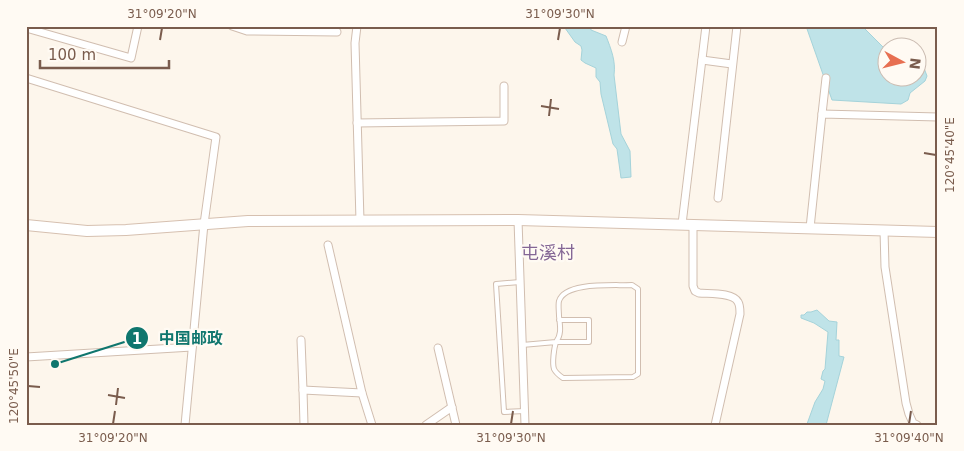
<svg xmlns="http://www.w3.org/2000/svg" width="964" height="451" font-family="'DejaVu Sans','Noto Sans SC',sans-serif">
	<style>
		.water { fill: #bfe3e8; stroke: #a5d3da }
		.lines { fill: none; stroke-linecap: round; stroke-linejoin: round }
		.lane-casing { stroke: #d1beb0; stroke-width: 6 }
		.street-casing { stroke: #d1beb0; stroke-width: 9 }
		.secondary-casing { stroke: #d6c0b0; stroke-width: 12 }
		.lane { stroke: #fff; stroke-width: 4 }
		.street { stroke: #fff; stroke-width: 7 }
		.secondary { stroke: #fff; stroke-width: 10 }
		.ticks { fill: none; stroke: #7a5c4d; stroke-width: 2 }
		.labels { text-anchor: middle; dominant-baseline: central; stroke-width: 4.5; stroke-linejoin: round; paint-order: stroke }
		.quarter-label { font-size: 18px; fill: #846695; stroke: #fffaf3 }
		.leader { fill: none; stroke: #0f766e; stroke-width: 2 }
		.callout-dot { fill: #0f766e; stroke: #fffaf3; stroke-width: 2 }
		.mark-label { font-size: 15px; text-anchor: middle; font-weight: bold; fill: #fff }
		.callout-label { font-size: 16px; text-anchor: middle; font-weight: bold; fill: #0f766e; stroke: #fffaf3; stroke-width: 4.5; stroke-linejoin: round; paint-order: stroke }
		.neatline { fill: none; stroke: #7a5c4d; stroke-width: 2 }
		.ticks-label { font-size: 12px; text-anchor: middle; fill: #7a5c4d }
	</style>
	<rect width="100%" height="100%" fill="#fdf6ec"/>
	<g class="water">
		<path d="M562,26H590L591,30L606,36C611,49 616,61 614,75L621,134L630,151L631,177L621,178L617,149L613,144L601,94L600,82L596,77V68L585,63L581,60L582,50L581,46L575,42L565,28Z"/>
		<polygon points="806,26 862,26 886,50 886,78 916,78 917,59 922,63 927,76 925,81 910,93 908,100 901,104 832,100"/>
		<polygon points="817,310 829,321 837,322 836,340 839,340 839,356 844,357 826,425 804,425 804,424 807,424 815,402 823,389 825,381 821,379 823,371 825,369 828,332 814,323 801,318 801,315 804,315 807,312 811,312"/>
	</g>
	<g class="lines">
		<defs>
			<g id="lane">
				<polyline points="520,282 496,284 504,412 525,411"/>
				<path d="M522,345L556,342C562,334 560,326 559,316C559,312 558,305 559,301C565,281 616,286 632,285L638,289V374L633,377L563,378C560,376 556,373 554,369C552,363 554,348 556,342H589V320H559"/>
			</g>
			<g id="street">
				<polyline points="232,26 247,31 337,32"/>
				<polyline points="357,26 355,43 360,221"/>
				<polyline points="26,28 131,58 138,26"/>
				<polyline points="622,42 626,26"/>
				<polyline points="702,60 732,64"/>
				<polyline points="26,78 216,137 204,224 185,425"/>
				<polyline points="822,114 826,78"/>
				<polyline points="357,123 504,121 504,86"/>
				<polyline points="718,198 737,26"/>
				<polyline points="518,220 525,425"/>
				<polyline points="682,224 706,26"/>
				<path d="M693,225V286L695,291L699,293C709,294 733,292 738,302C740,305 740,310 740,314L715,425"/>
				<polyline points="810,228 822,114 938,117"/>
				<polyline points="884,230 885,267 906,403 909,414 913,423 917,425"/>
				<polyline points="328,245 362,393 372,425"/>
				<polyline points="301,340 303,390"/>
				<polyline points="438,348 456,425"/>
				<polyline points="26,357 192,347"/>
				<polyline points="304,425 303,390 362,393"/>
				<polyline points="426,425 452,407"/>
			</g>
			<polyline id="secondary" points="26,225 87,231 126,230 248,221 518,220 938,232"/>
		</defs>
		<use href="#lane" class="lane-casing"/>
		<use href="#street" class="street-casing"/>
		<use href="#secondary" class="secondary-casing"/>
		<use href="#lane" class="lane"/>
		<use href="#street" class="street"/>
		<use href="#secondary" class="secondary"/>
	</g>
	<path class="ticks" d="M160,40L162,28M558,40L560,28M541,106L559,109M549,116L551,99M924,153L936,155M28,386L40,387M108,395L125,398M116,405L118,388M113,424L115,411M511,424L513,411M909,424L911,411"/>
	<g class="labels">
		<g class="quarter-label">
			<text x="548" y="252">屯溪村</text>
		</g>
	</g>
	<path class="leader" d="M55 364L137 338"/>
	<g class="callout-dot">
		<circle cx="55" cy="364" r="5"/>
		<circle cx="137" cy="338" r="12"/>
	</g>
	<g class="mark-label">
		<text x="137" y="344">1</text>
	</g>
	<g class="callout-label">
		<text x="191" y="344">中国邮政</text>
	</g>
	<rect width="964" height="451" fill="none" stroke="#fffaf3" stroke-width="55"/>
	<g transform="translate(902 62) rotate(97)"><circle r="24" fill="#fffaf3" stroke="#cabbb1"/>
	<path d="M0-4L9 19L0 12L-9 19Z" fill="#e76f51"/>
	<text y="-8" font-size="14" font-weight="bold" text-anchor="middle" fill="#7a5c4d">N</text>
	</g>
	<path d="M40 60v8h129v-8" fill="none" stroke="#7a5c4d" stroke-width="2.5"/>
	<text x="48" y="60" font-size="15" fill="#7a5c4d" stroke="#fffaf3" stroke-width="4" paint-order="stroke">100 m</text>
	<rect x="28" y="28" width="908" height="396" class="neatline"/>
	<g class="ticks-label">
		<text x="162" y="18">31°09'20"N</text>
		<text x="560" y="18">31°09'30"N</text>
		<text transform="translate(950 155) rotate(-90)" y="4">120°45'40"E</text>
		<text transform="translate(14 386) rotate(-90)" y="4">120°45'50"E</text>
		<text x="113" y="442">31°09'20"N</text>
		<text x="511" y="442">31°09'30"N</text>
		<text x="909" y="442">31°09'40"N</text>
	</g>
</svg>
